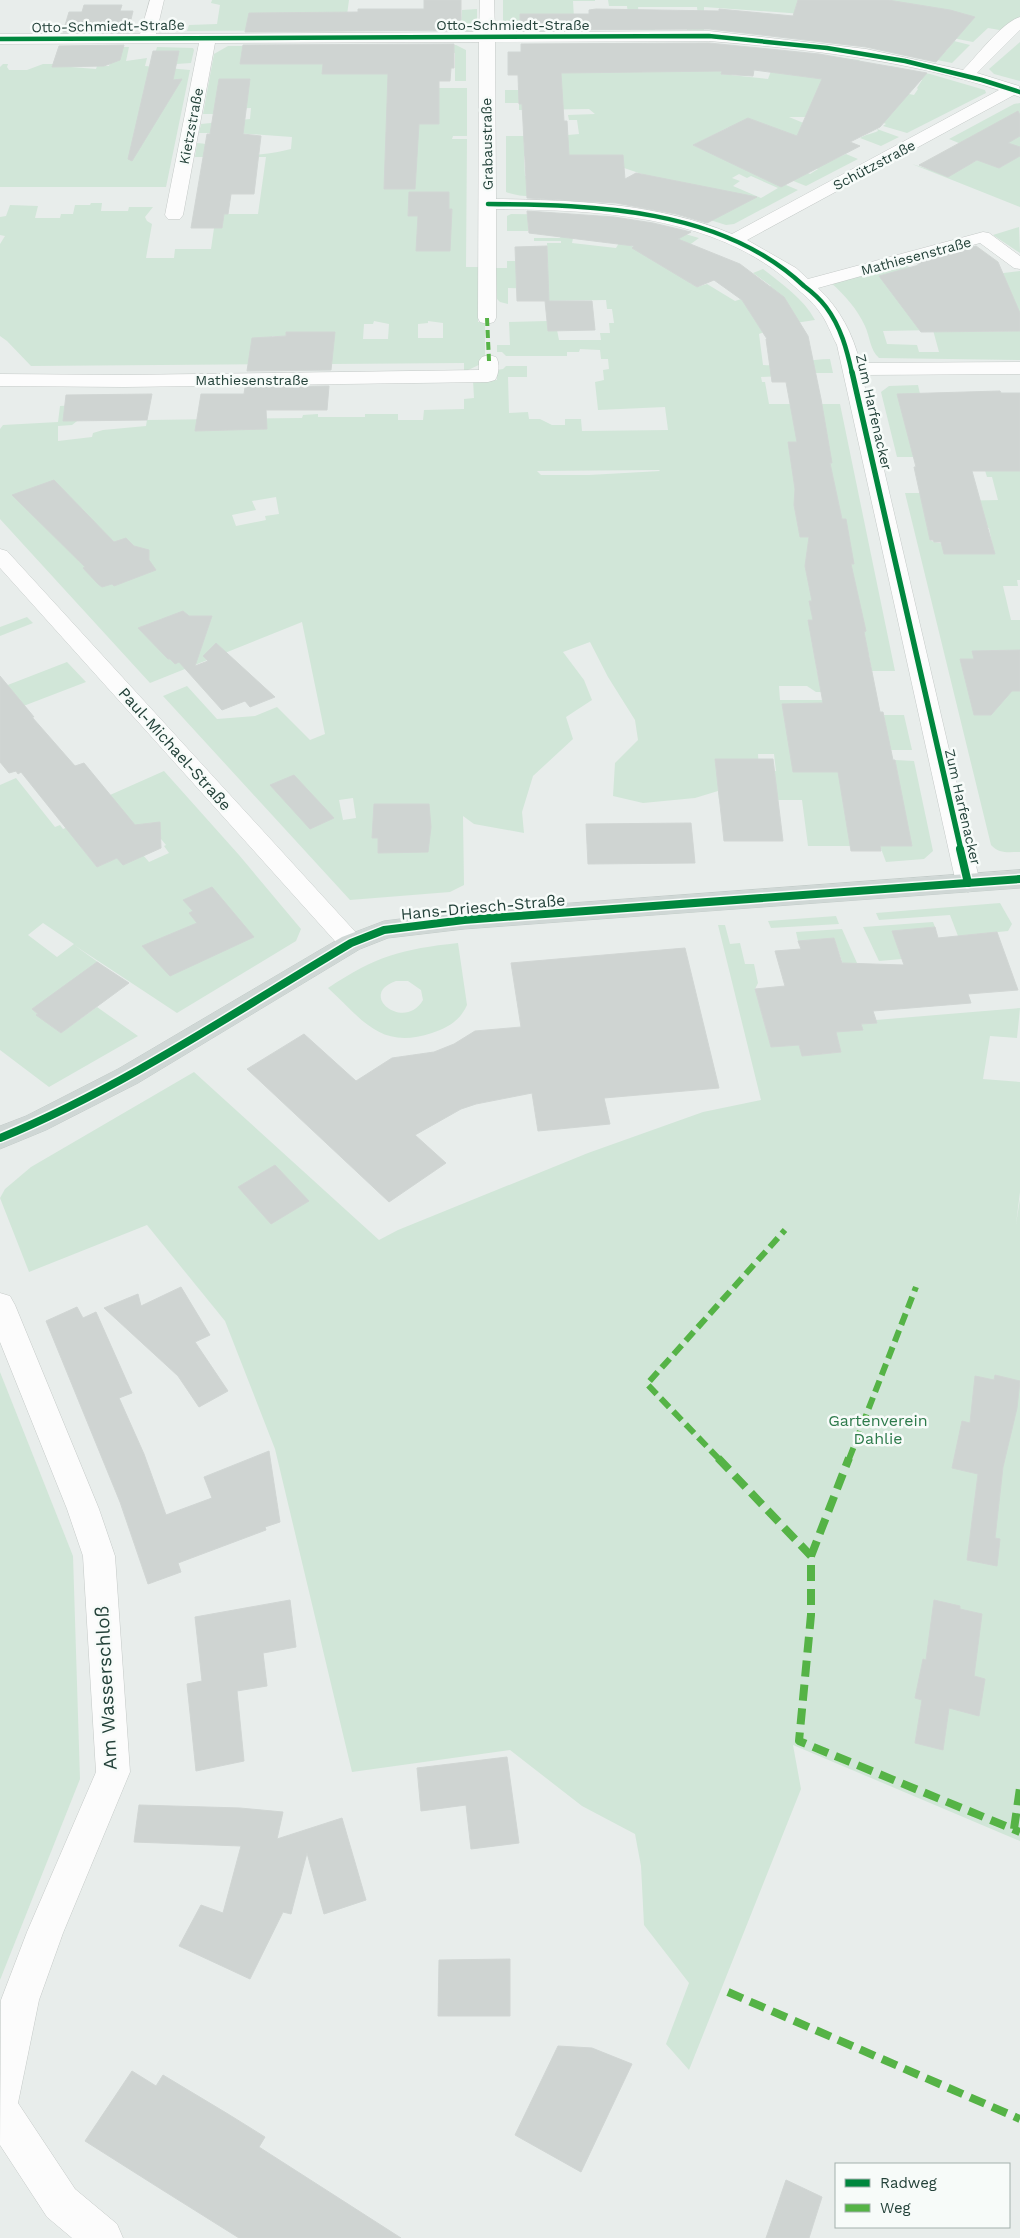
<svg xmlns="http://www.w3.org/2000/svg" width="1020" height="2238" font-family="'Work Sans',sans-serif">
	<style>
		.green { fill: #d1e6d8; fill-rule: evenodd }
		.building { fill: #cfd4d2; stroke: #d1d6d4 }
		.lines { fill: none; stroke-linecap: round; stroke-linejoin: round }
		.minor-casing { stroke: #c5cac8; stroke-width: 1 }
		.major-casing { stroke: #c3ccc9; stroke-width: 1 }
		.minor { fill: #fcfcfc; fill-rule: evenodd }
		.major { fill: #cfd7d5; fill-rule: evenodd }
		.quiet-far2 { stroke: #55b346; stroke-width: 4; stroke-dasharray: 8 4; stroke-linecap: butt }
		.quiet-far1 { stroke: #55b346; stroke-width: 6; stroke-dasharray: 12 6; stroke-linecap: butt }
		.quiet { stroke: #55b346; stroke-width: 8; stroke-dasharray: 16 8; stroke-linecap: butt }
		.cycleway-far2-casing { stroke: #f7fbf9; stroke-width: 6 }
		.cycleway-far1-casing { stroke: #f7fbf9; stroke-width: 8 }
		.cycleway-casing { stroke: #f7fbf9; stroke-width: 11 }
		.cycleway-far2 { stroke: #00873e; stroke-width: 4.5 }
		.cycleway-far1 { stroke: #00873e; stroke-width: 5.5 }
		.cycleway { stroke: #00873e; stroke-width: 8 }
		.labels { text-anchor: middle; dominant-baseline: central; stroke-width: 5; stroke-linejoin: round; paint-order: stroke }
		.far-street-label { font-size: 14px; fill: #24423a; stroke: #f7fbf9 }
		.street-label { font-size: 16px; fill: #24423a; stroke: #f7fbf9 }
		.park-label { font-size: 16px; fill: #2d7a4b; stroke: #f7fbf9 }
		.near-street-label { font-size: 19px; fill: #24423a; stroke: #f7fbf9 }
	</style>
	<rect width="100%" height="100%" fill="#e8edeb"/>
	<g class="green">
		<polygon points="212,0 349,0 345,30 187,31 189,25 217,24 220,5 211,3"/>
		<polygon points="503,0 595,0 595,1 573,1 574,18 558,14 520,14 520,24 539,24 540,30 512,30 503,27"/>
		<polygon points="608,0 1020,0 1020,19 1005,31 988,28 973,42 937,35 891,39 946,51 954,41 970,45 952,63 878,48 803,14 704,7 704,30 687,30 686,19 698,16 697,7 638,7 639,17 654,19 655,30 640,30 639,24 629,24 627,6 609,6"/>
		<polygon points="477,9 477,27 467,31 433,31 434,23 461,24 462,10"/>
		<polygon points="1020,42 1020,81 994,74 989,69"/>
		<polygon points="456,45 466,50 466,81 455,81 455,53 402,46"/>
		<path d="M228,46H288L286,64H311L313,46L428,88H467V136H453L452,139H467L466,267H478V322H485V362L464,372V363L332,364L322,343L323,332H286V336H272V338L295,364L31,366L7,341L0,336V244L5,236L0,235V217L6,216L10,205L38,206L35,218H60L61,214H73L75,205H90L91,203H102L101,211H128L129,207H153L145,217L147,221L152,224L146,258H174L175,249H211L214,228H222L223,223L192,221L194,217L203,214H258L266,157H195L197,143C212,144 222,149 236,153C253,157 274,153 291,149L292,137L235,133H199L201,124L250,119L251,108L216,109L215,114H203L214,54ZM408,209L452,210L451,223L419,216H408ZM374,321L389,324L388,339H363L364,324H373ZM428,321L443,323V338H418V324L428,323Z"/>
		<polygon points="114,47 129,47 126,61 147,58 145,66 190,70 166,187 0,187 0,67 3,64 8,64 7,67 9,70 27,70 43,64 72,64 71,67 96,69 97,66 109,66"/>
		<polygon points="157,47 193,48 194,50 191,63 176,64 178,54 155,54"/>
		<path d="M555,52L722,71L721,74L768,79L771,71L829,80L834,57L860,60L830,103L805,117H789L847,141L814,153L833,160L846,154L858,159L806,186L781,176L793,166L810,174L818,169L798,160L736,164L798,190L734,224L726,225L688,213L645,175L624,168C589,182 545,206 506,192V136H528V141L524,143V146L528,148H568V135L579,134L577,120H569L568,115L595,114L589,109L519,110V97V103H505V90H544ZM729,127L740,132L705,151L693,145ZM524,156H549L551,175L525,176ZM739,174L747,178L751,176L778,188L761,198L733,186L740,181L732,178Z"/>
		<polygon points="890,66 930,74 985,90 986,93 907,133 883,126 886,124 857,112 899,92 914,95 918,89 917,88 922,80 891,68"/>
		<polygon points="1020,103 1020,207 912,164 928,169 933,166 968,161 972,163 980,159 999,168 1008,163 949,139 1014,104"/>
		<path d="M877,129L899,137L881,146L860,138C866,134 872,134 878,131Z"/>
		<path d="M511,214L578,215L572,243L616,248L619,243L651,251L675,231L699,238L669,260L690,283L697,287L707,284L735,301L751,296L748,293L771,286L753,273L763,269C782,284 803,298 815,320L782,325L759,334L763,365C785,367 807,359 830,359L833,373H782V376L761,377L762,382H765L769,404H840L895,671H872L869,655L825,656L816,667L819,680H828L830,692H816L807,686H779L780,700H830L888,738L884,715H904L912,750H805L807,772H855L901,791L895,760L914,761L933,851L924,859L886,862L880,846H808L802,800H719L718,791L695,798L643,803L613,796L615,763L638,740L635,720L608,677L590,642L563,652L584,680L592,700L566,717L573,739L533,776L522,812L524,833L474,824L463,816L464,885L450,892L350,900L163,696L187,686L217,719L255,716L277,707L310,740L325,734L302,622L150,683L0,519V429L3,425L58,422L60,406L80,405L81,418L72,425L58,426V441L92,437L93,433L103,430L146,426L147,420L302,418L303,415L318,414V417H365V414H398V420H423L424,410L464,409V399L474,398L473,380H497V370L503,369L506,366H527V377H508L509,413L528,412L529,419H540L552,425H565V419H581L582,431L668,430L665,407L598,410L595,382L604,380L603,370L609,369L608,359H601L600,350L580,349L579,352H567V356H506L502,352H497V345H510L509,322L547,321L548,330H557L559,340H601L600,333H610L609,323H614L612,309H607L606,300L545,301L544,289L508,288V304L500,302L497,299L496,268H507V261H529L548,267L547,243H561V241H534V238H560L561,232L528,219V231H507V216ZM537,471L659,470L660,471L589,475H541ZM276,497L279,514L265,516L266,520L236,526L232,515L256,510L252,501ZM758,754H774L776,771H759ZM353,798L356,818L343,820L339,800Z"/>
		<polygon points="1019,227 1020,253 993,235"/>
		<path d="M903,263L929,282L1020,271V329L963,324L965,332L1020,331V360L879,358C870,350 870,337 865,326C857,309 845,295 831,283ZM933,330L939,352H919L917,345L887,344L883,331Z"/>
		<polygon points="918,385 920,394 897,394 970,457 897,457 881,392 889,386"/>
		<path d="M983,464L1020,471V580H1017L1018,586H1003L1011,620H1020V852C1008,852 999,854 991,845L905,493H920L951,501L998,500L992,477H987ZM976,528H989L994,553L934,542L930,540Z"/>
		<polygon points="27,617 33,623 0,636 0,627"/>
		<polygon points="67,662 86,682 0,715 0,688"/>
		<path d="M164,771L239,855L301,929L296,941L177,1013L74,945L102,965L32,1009L38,1014L37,1015L61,1033L97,1007L138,1036L49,1087L0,1050V785L16,778L55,827L60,825L63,829L86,819L110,795ZM149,823H153L156,833L166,845L164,846L169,853L149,862L143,855L117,858L97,867L81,847C103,837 126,833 149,823ZM43,923L74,944L57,957L28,935Z"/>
		<polygon points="1000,903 1012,924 1008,931 958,936 950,915 879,920 876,913"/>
		<polygon points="836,916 839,924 771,928 768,921"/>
		<polygon points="933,922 935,927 893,931 902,959 879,961 863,927"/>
		<polygon points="718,925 725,925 730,944 740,943 745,964 754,964 758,983 755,989 771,1047 799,1045 802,1056 841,1052 836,1032 862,1030 861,1024 877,1023 876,1020 1020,1008 1017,1038 990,1036 983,1079 1020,1082 1020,1192 1016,1224 1020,1199 1020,1841 793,1745 801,1789 689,2070 666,2044 689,1983 644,1925 641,1866 635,1834 582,1806 510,1750 352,1772 275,1449 225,1321 147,1225 29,1272 0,1198 5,1189 31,1167 194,1072 379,1240 398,1230 588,1153 703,1112 761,1100"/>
		<polygon points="842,929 857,963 843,964 834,938 798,941 796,932"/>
		<path d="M458,943L467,1005C460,1021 447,1028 432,1033C380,1050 363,1020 328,988C376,956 402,949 458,943ZM396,981H408L421,990L423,1000C405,1032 356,995 396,981Z"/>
		<polygon points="0,1372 73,1556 80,1779 0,1980"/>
	</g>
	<g class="building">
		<polygon points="424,0 461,0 461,24 454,24 454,30 245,32 249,13 358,12 358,9 424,9"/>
		<polygon points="798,0 888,0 950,10 975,17 936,62 866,47 709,29 520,30 520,14 589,14 589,10 596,9 719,11 719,9 793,16"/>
		<polygon points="84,5 122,5 120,11 133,11 128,32 63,32 69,12 82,12"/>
		<polygon points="709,43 819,54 927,73 880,127 850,142 860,146 781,187 693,145 748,118 797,136 822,79 754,70 753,76 721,74 722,71 561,73 564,121 567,121 569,155 623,155 625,179 636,173 757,197 707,223 676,214 616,203 527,198 522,104 519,104 518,75 508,75 508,52 521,52 521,44"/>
		<polygon points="454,44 454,68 451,68 450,81 439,81 439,124 419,124 415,189 384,189 388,74 322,74 323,64 240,64 243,45"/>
		<polygon points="124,45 120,60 104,66 52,67 59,46"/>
		<polygon points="153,51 179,51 173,80 182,79 132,161 128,159"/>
		<polygon points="219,79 250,79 243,134 261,136 254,194 231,194 228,214 224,214 222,228 191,228 207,134 210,134"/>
		<polygon points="1018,111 1020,115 1020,136 1008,143 1020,147 1020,156 999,168 977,160 948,177 919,165"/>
		<polygon points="409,192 449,192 449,209 452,209 450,251 416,251 418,216 408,216"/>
		<polygon points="527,211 614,217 653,223 691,232 678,239 740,264 784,297 808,336 821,399 832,463 830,463 842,519 846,519 854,564 851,564 866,631 864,632 880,712 883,712 893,760 895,760 912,846 880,846 881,851 851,851 838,772 793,772 782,704 823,703 808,620 813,620 809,601 812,601 805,566 809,537 800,537 794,505 795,489 788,442 797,442 786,382 772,382 766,339 767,339 742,300 714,280 697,287 632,248 634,246 529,233"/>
		<polygon points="547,246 549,301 592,301 595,330 548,331 545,301 517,301 515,247"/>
		<polygon points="976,246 998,262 1020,313 1020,331 921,332 879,276 919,265 916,263"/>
		<polygon points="286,332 335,332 331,370 247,371 252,338 286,336"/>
		<polygon points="329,386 327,410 266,410 267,429 195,431 201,394 244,394 245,387"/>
		<polygon points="1000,391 1001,393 1020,393 1020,471 972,471 995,554 944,554 941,542 934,542 933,540 930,540 914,467 916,467 897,394"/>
		<polygon points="152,394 147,420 63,421 66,395"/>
		<polygon points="54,480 114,542 126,538 134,546 149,550 149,560 156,570 114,586 112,584 102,587 98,584 83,568 85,567 12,495"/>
		<polygon points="183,611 189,616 212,616 195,666 208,661 203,656 216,643 275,697 250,707 245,701 222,710 179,662 175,664 170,659 168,659 138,628"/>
		<polygon points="1020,650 1020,691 1012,691 991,715 974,715 960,659 974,659 972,651"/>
		<polygon points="0,676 34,717 32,717 75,766 84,763 135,825 160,822 161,848 123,865 117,858 97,867 21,772 18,774 16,771 9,773 0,762"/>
		<polygon points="715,759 773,759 783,841 724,841"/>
		<polygon points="294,775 334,818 310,829 270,785"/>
		<polygon points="374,804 429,804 431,827 428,852 378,853 378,838 372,838"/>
		<polygon points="691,823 695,863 588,864 586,824"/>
		<polygon points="212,887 254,937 170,976 142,946 197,923 189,913 193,911 183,900"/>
		<polygon points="935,927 938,938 997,932 1018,990 968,994 971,1003 873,1011 877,1023 861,1024 863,1030 836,1032 841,1052 802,1056 799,1045 771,1047 755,989 785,986 775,951 801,949 798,941 834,938 842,963 904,965 892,931"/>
		<polygon points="685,948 719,1088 604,1098 610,1124 538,1131 532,1093 476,1104 461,1109 415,1135 446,1163 389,1202 247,1069 304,1034 356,1081 392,1058 434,1052 454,1044 475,1031 521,1027 511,963"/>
		<polygon points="97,962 129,983 61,1033 36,1015 38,1014 32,1009"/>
		<polygon points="275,1165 309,1201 271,1224 238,1187"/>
		<polygon points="181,1287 210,1335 195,1342 228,1391 199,1407 178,1376 104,1308 138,1294 141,1306"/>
		<polygon points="77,1307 83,1318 96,1312 132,1393 119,1398 144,1454 166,1515 212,1498 204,1477 269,1451 280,1522 265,1527 266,1530 178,1563 181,1572 148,1584 120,1502 46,1321"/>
		<polygon points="995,1375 1020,1381 1017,1408 1003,1467 995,1538 1000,1539 997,1566 967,1560 978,1474 952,1468 962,1421 970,1423 975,1376 994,1380"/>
		<polygon points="290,1600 296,1647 263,1653 267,1686 237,1691 244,1761 196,1771 187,1684 202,1681 195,1617"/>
		<polygon points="934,1600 960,1606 960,1609 982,1614 974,1676 985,1679 979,1716 949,1708 943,1750 915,1743 922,1700 915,1698 923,1659 926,1660"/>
		<polygon points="507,1757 519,1843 471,1849 466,1805 421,1811 417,1768"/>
		<polygon points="139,1805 240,1808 283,1812 277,1839 342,1818 366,1900 324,1914 307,1853 291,1914 283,1912 250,1979 179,1946 201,1905 223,1913 241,1846 134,1842"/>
		<polygon points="510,1959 510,2016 438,2016 439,1960"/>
		<polygon points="558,2046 592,2048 632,2064 581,2172 515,2135"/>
		<polygon points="132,2071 156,2086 163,2075 228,2114 265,2137 259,2147 401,2238 239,2238 164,2191 85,2141"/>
		<polygon points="786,2180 822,2197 809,2238 766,2238"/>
	</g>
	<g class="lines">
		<defs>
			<g id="minor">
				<path d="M150,0H164L156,34L479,32L480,0H494L495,32L709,31L866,49L963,70C977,56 1002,22 1020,17V30L977,73L1019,86L1020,97L1014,95L747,240L796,268L808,279L983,232L989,233L1020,256V269L1014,268L980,243L818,288C840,309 853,334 860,363L1020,362V374L862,375L980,883L977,889L968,892L959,889L956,883L837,345C831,334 827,321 819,311C813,302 803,294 795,287C717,214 596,210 496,209V318L494,322L487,324L480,322L478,318L479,42L215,43L183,215L180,219H168L165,215L199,43L0,44V34H140ZM709,41C807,49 906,60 999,90L732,234C658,203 575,200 496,199L495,42Z"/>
				<path d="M489,355L496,357C500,363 499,374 495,380L488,382L124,387L0,386V374L124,375L479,370V361L482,357Z"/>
				<polygon points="0,549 7,551 360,937 364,943 360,949 351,952 342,949 0,568"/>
				<polygon points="0,1293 10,1296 15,1305 99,1509 115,1556 130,1772 63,1933 39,2000 18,2103 75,2189 117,2224 123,2238 72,2238 47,2217 0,2145 1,2000 27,1932 96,1772 83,1556 67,1509 0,1342"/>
			</g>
			<polygon id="major" points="1020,870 1020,888 464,929 388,938 360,949 138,1083 46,1130 0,1149 0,1126 26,1116 118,1069 342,937 384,921 464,911"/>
		</defs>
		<use href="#minor" class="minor-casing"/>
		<use href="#major" class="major-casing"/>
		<use href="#minor" class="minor"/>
		<use href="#major" class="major"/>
		<polyline class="quiet-far2" points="487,318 489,361"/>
		<g class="quiet-far1">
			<polyline points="719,1459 647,1384 785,1230"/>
			<polyline points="849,1459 916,1287"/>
		</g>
		<g class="quiet">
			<polyline points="718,1458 811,1556 811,1615 799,1741 1020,1832"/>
			<polyline points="811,1556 849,1458"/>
			<polyline points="1014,1829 1020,1788"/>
			<polyline points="728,1992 1020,2119"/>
		</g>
		<defs>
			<g id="cycleway-far2">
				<polyline points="0,39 709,36 827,48 905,61 982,80 1020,92"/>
				<path d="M488,204C595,205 721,208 804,286C812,292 820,299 826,307C841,327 847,350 852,373"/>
			</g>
			<polyline id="cycleway-far1" points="852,372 961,850"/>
			<g id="cycleway">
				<polyline points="960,849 968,883"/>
				<path d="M0,1138C124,1087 236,1011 351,943L384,930L464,920L1020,879"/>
			</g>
		</defs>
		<use href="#cycleway-far2" class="cycleway-far2-casing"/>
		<use href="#cycleway-far1" class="cycleway-far1-casing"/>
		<use href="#cycleway" class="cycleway-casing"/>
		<use href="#cycleway-far2" class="cycleway-far2"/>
		<use href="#cycleway-far1" class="cycleway-far1"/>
		<use href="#cycleway" class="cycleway"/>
	</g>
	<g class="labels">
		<g class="far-street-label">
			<text x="513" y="25">Otto-Schmiedt-Straße</text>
			<text transform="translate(108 26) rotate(-1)">Otto-Schmiedt-Straße</text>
			<text transform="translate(191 126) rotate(-79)">Kietzstraße</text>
			<text transform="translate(487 144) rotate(-91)">Grabaustraße</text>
			<text transform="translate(874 165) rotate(-28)">Schützstraße</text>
			<text transform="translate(916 256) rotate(-15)">Mathiesenstraße</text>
			<text x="252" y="380">Mathiesenstraße</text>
			<text transform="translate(874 412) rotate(77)">Zum Harfenacker</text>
			<text transform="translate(963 807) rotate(77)">Zum Harfenacker</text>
		</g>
		<g class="street-label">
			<text transform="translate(175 749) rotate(48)">Paul-Michael-Straße</text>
			<text transform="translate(483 907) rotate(-5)">Hans-Driesch-Straße</text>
		</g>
		<g class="park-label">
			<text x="878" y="1420">Gartenverein<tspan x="878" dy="18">Dahlie</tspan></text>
		</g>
		<g class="near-street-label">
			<text transform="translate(106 1688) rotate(-93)">Am Wasserschloß</text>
		</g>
	</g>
	<rect x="835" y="2163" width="175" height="65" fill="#f7fbf9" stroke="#a3b1ad"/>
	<rect x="845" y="2179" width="25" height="8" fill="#00873e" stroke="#a3b1ad"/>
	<text x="880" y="2188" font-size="15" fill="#24423a">Radweg</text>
	<rect x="845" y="2204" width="25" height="8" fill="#55b346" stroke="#a3b1ad"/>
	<text x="880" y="2213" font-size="15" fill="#24423a">Weg</text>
</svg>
